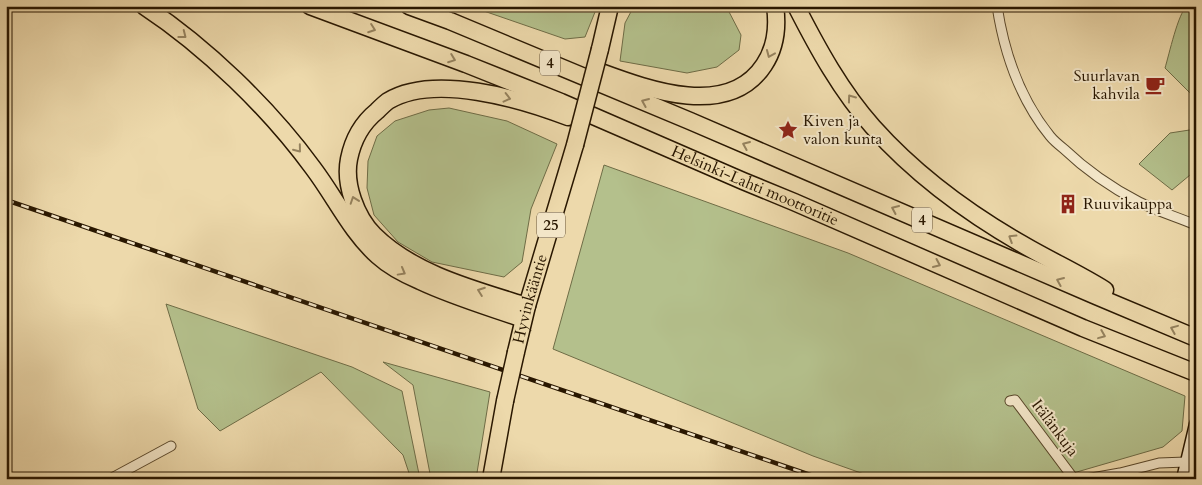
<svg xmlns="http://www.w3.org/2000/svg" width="1202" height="485" font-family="Cardo,serif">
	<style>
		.green { fill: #b4c08c; stroke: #6e6c46 }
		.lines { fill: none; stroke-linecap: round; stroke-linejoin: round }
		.street-casing { stroke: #5a482b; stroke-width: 11 }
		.secondary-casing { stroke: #291700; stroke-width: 15 }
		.highway-casing { stroke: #291700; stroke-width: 19 }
		.street { stroke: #f3e6c8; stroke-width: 9 }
		.secondary { stroke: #f3e6c8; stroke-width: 12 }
		.highway { stroke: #edd9ab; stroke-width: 16 }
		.rail-casing { stroke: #291700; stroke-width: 4.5 }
		.rail { stroke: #f3e6c8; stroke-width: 2.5; stroke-dasharray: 8; stroke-linecap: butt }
		.highway-bridge-casing { stroke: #291700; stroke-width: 19; stroke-linecap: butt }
		.highway-bridge { stroke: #edd9ab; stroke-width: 16 }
		.oneway { stroke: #95825e }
		.labels { text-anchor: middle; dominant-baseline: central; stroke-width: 4; stroke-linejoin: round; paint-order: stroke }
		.shield { fill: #f3e6c8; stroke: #66553c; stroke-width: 1 }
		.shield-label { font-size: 15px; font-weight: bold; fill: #291700 }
		.poi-label { font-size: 16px; fill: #291700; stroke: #f3e6c8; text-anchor: start }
		.street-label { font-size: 16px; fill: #291700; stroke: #f3e6c8 }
	</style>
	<rect width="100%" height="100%" fill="#edd9ab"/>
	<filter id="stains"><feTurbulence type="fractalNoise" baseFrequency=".004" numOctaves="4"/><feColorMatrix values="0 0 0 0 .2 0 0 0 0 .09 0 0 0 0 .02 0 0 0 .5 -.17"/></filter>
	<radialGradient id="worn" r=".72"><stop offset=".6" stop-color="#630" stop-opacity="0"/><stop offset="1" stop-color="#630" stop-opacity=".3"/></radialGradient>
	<g class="green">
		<polygon points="477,6 596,6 595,12 585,37 565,39 478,9"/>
		<polygon points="634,6 726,6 741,35 739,50 717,67 687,73 620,61 625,23"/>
		<path d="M1187,6H1196V99L1165,68C1169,55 1178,13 1187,6Z"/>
		<polygon points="449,108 507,121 557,144 531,209 522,262 504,277 432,262 398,242 374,215 367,188 368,161 377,136 395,121 429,110"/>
		<polygon points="1196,129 1196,170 1172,190 1139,164 1170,133"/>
		<polygon points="604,165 848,253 1185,396 1182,431 1163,447 1063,476 1065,479 878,479 813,456 553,349"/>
		<polygon points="166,304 352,367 402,391 420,479 411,479 403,455 321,372 220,431 198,409"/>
		<polygon points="383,362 490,392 476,479 431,479 413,385"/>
	</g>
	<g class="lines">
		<defs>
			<g id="street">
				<path d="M997,6C1004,52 1020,99 1050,136C1054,141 1059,145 1064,149C1086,170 1112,188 1139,202C1157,211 1177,217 1196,225"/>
				<polyline points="1010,401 1015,400 1074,479"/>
				<polyline points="110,479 171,446"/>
				<polyline points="1086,479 1120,473 1159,463 1186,462"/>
			</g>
			<polyline id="secondary" points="1183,479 1196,424"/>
			<g id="highway">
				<path d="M144,6C206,47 269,108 313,168C335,197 351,232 378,256C390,267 406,275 420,281C454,297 489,307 523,319"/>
				<path id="s1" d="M310,6L466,64L561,102L743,181L794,202L1083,328L1196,373"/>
				<polyline points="409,6 450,21 690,121 1096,296 1196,338"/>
				<path d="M796,6C818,49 841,91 873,127C915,174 968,213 1022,244C1049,260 1078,273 1105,290"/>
				<polyline points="600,49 610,6"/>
				<path d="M598,71C647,89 728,120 764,65C776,47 778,27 775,6"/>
				<path d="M527,306C476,290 413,274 374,235C356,217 344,184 349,159C353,139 361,124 377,111C380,108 384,104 388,101C434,73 521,99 568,117"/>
				<path id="s2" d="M516,352L527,306L575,145"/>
				<polyline points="491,479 505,401"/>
			</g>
		</defs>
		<use href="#street" class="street-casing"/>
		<use href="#secondary" class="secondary-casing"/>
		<use href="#highway" class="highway-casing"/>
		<use href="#street" class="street"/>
		<use href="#secondary" class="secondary"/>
		<use href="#highway" class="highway"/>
		<defs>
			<polyline id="rail" points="6,200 822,479"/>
		</defs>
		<use href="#rail" class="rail-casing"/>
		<use href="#rail" class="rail"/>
		<defs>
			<g id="highway-bridge">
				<polyline points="575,145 600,49"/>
				<polyline points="505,401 516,352"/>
			</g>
		</defs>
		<use href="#highway-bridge" class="highway-bridge-casing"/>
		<use href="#highway-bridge" class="highway-bridge"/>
	</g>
	<defs><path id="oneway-chevron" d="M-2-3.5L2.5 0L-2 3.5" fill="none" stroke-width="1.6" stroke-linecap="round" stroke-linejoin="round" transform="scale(1.25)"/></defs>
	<g class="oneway">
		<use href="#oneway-chevron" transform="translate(372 29) rotate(20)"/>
		<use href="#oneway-chevron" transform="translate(183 35) rotate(38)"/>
		<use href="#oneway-chevron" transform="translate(770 54) rotate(113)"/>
		<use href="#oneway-chevron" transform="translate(452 59) rotate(21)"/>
		<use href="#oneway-chevron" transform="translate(507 98) rotate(14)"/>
		<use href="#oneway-chevron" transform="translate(851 98) rotate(-126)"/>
		<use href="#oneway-chevron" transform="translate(645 102) rotate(-157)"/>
		<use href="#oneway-chevron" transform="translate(746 145) rotate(-157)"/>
		<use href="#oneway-chevron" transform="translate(298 149) rotate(51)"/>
		<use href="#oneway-chevron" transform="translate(354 200) rotate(-109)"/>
		<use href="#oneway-chevron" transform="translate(895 209) rotate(-156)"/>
		<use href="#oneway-chevron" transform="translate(1012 238) rotate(-148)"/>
		<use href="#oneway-chevron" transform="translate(937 264) rotate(24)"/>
		<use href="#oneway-chevron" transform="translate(402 272) rotate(29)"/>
		<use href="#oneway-chevron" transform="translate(1060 281) rotate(-157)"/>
		<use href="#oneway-chevron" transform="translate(481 291) rotate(-160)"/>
		<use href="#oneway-chevron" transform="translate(1174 329) rotate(-158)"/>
		<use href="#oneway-chevron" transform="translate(1102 335) rotate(22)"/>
	</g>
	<defs>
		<symbol id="cafe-bare" viewBox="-9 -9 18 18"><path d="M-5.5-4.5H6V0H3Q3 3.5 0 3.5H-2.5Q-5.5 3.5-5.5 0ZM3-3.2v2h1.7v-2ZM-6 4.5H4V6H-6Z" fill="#8f2418" stroke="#f3e6c8" stroke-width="2.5" paint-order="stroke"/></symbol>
		<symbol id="sight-bare" viewBox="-9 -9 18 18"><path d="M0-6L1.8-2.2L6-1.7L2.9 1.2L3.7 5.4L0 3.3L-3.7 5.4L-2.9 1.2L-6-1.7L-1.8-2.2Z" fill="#8f2418" stroke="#f3e6c8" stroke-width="2.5" paint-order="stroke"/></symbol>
		<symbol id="building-bare" viewBox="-9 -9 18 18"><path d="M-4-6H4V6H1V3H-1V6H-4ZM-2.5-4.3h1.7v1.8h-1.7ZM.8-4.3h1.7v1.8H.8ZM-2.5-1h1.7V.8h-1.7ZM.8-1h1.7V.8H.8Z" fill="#8f2418" stroke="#f3e6c8" stroke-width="2.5" paint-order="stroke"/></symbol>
	</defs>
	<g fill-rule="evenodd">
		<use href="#cafe-bare" x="1141" y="71" width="28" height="28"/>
		<use href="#sight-bare" x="774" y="116" width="28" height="28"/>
		<use href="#building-bare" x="1054" y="190" width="28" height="28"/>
	</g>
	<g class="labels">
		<g class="shield">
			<rect x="540" y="50.5" width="20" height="25" rx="4"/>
			<rect x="912" y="207.5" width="20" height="25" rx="4"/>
			<rect x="537" y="212.5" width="28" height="25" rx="4"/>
		</g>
		<g class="shield-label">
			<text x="550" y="63">4</text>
			<text x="922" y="220">4</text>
			<text x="551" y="225">25</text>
		</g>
		<g class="poi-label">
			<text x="1140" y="76" text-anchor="end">Suurlavan<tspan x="1140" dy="18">kahvila</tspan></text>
			<text x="803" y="121">Kiven ja<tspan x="803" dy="18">valon kunta</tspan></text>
			<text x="1083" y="204">Ruuvikauppa</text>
		</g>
		<g class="street-label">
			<text stroke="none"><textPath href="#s1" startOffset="480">Helsinki-Lahti moottoritie</textPath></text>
			<text stroke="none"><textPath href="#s2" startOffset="55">Hyvinkääntie</textPath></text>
			<text transform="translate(1055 428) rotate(53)">Itälänkuja</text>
		</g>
	</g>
	<rect width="1202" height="485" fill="none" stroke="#edd9ab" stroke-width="25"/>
	<rect x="8" y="8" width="1187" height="470" fill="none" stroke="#291700" stroke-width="2.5"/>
	<rect x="12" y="12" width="1177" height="460" fill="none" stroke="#291700"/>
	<rect width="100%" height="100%" filter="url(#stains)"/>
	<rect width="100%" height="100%" fill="url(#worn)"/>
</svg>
